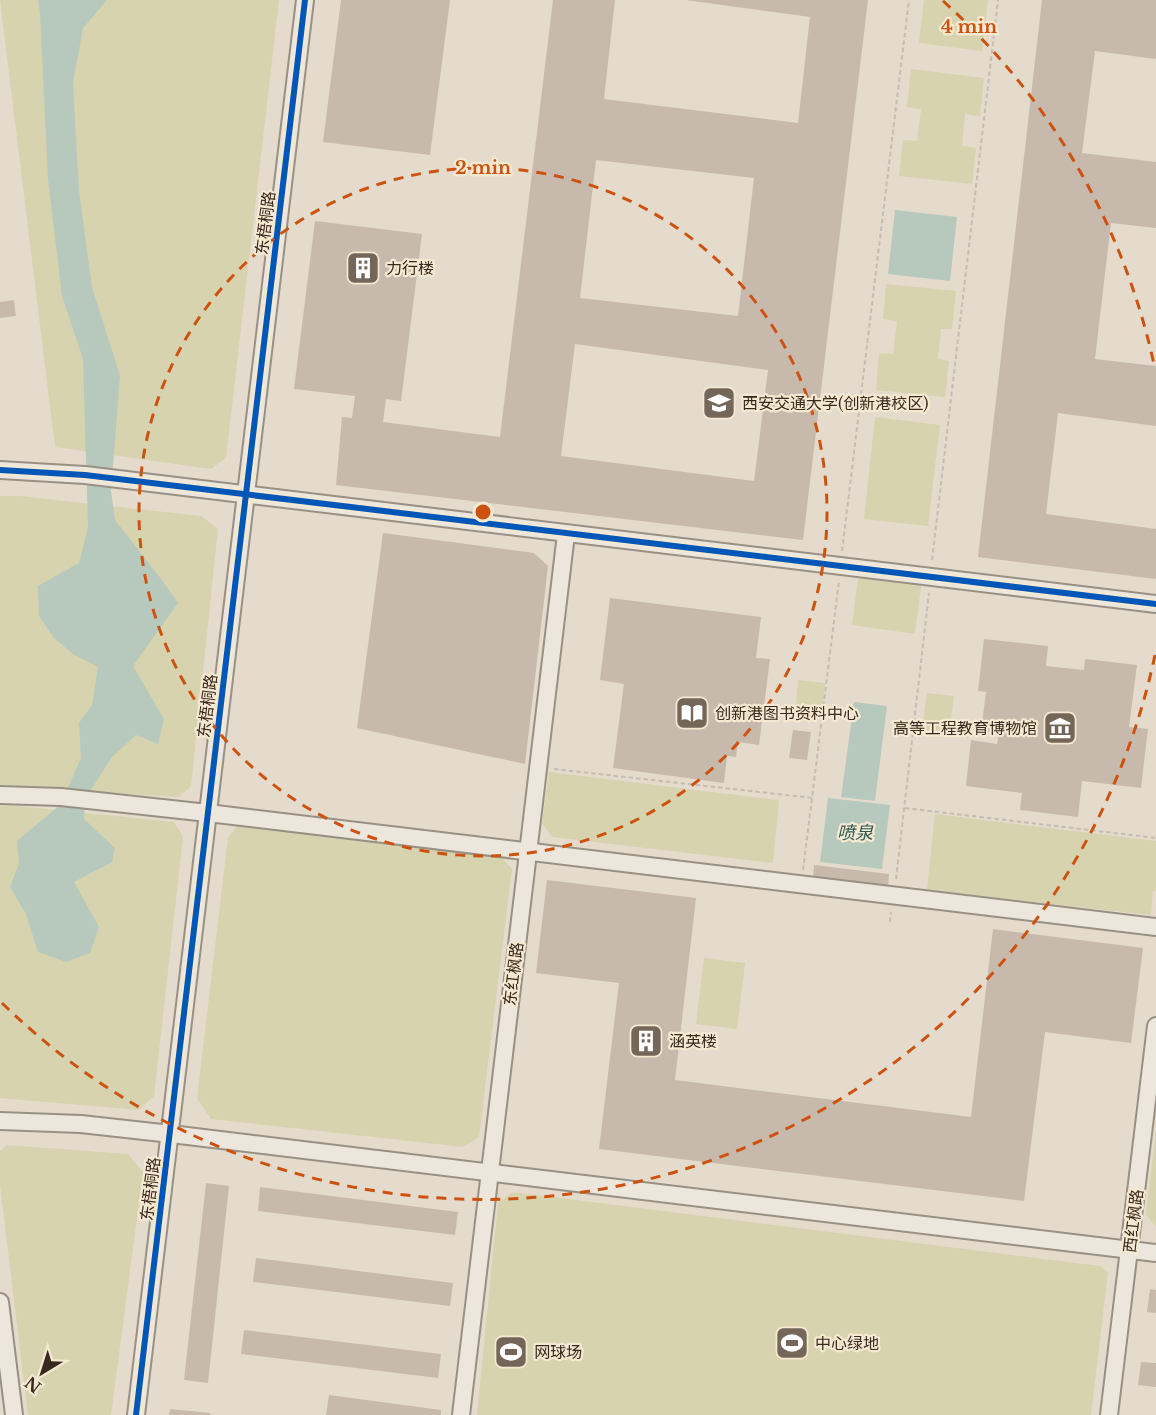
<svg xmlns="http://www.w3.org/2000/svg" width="1156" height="1415" font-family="'Libre Baskerville','Noto Sans SC',serif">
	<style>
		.green { fill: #d6d3ae }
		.water { fill: #b7c9bd }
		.building { fill: #c8b9ad; fill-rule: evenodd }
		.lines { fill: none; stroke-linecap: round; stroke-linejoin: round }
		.secondary-casing { stroke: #999084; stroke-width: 20 }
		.path { stroke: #c4bdb4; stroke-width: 2; stroke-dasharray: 4.5 3; stroke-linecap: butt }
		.secondary { stroke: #ece6dd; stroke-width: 16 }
		.cycleway-casing { stroke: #f6e9d1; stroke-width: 10 }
		.cycleway { stroke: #0057b8; stroke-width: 6 }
		.ring { fill: none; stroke: #ce520f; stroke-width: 3; stroke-dasharray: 10 8 }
		.labels { text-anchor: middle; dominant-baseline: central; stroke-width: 4.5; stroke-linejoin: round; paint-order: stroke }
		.street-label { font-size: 16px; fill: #38281d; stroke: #f6e9d1 }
		.poi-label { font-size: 16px; fill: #38281d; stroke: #f6e9d1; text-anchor: start }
		.water-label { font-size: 18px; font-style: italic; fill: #2c5852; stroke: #f6e9d1 }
		.centre { fill: #ce520f; stroke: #f6e9d1; stroke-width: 3 }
		.ring-label { font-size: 18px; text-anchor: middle; font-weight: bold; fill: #ce520f; stroke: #f6e9d1; stroke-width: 4.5; stroke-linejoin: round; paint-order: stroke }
	</style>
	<rect width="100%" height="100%" fill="#e4dbcc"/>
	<g class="green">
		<polygon points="0,0 279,0 226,458 211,469 55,447"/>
		<polygon points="924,0 988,0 982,51 919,43"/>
		<polygon points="911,69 984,78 980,116 965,114 962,146 976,148 972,184 899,176 903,140 917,141 921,109 907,107"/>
		<polygon points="886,284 956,291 952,329 941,329 938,359 949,361 945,397 876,390 879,353 893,354 897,321 883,319"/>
		<polygon points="875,417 940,425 928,526 864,519"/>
		<polygon points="0,496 20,496 201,516 218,529 191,786 179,797 0,786"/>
		<polygon points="859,571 922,579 915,634 852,625"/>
		<polygon points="798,680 825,683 822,717 795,714"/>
		<polygon points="927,693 954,696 949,734 922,731"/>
		<polygon points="549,772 779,800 773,863 552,837 542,823"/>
		<polygon points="7,805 174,822 183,837 154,1096 139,1110 0,1098 0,806"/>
		<polygon points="935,814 1156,841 1156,891 1153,891 1151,915 927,890"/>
		<polygon points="238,825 502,858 512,869 479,1137 463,1147 211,1119 197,1098 228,838"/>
		<polygon points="704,958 745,963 737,1029 696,1024"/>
		<polygon points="1156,1130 1156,1227 1146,1214"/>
		<polygon points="7,1145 128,1154 143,1172 111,1415 28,1415 0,1185 0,1151"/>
		<polygon points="513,1192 1100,1266 1108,1272 1091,1415 477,1415 498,1203"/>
	</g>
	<g class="water">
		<polygon points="38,0 107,0 83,28 73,83 79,191 92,287 120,376 111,491 115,520 161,579 178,603 133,666 164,719 158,744 136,735 112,757 85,799 84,819 115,848 112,862 74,882 99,927 90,953 66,962 38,952 26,914 10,887 19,864 17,841 61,804 81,758 79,723 92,705 98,667 73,654 54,638 39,616 38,586 79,563 88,527 83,359 62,296 48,179 40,13"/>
		<polygon points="895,210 957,217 950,281 888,274"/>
		<polygon points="854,702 887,706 875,801 841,797"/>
		<polygon points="828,798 890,805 882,869 820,862"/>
	</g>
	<g class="building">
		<polygon points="341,0 450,0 430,155 323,142"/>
		<path d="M553,0H615L604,99L798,123L810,17L686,0H868L803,540L336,485L342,417L352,418L355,396L294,389L315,221L422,234L401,401L386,399L383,422L500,437ZM596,160L754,178L738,316L580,298ZM575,344L768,370L754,481L561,456Z"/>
		<polygon points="1042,0 1156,0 1156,59 1095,51 1082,153 1156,162 1156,228 1111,223 1095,359 1156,366 1156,426 1058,413 1046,514 1156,529 1156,579 978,557"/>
		<polygon points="14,300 16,316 0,318 0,302"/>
		<polygon points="383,533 534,553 548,566 525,764 357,728"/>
		<polygon points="610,598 761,617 756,658 770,659 759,745 738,742 736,757 727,756 724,783 613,768 624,684 600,680"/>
		<polygon points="984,639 1048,646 1046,666 1084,670 1085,659 1137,665 1129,727 1148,729 1141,788 1082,781 1078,817 1020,810 1022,793 966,786 971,740 997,744 999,733 981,731 986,692 978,691"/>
		<polygon points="793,730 811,732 807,760 789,758"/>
		<polygon points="814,865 889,874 888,887 813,879"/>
		<polygon points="547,880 696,898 675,1080 971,1117 993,929 1143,948 1131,1043 1045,1032 1024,1201 599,1149 619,983 536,973"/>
		<polygon points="206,1183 229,1186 208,1383 184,1380"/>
		<polygon points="260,1187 458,1212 455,1235 258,1211"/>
		<polygon points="256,1258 453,1283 450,1306 253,1282"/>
		<polygon points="1150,1289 1156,1290 1156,1313 1147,1312"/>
		<polygon points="244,1330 441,1354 438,1378 241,1354"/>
		<polygon points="1141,1362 1156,1363 1156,1387 1138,1385"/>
		<polygon points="329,1395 441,1410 441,1415 326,1415"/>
		<polygon points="170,1409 210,1413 210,1415 169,1415"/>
	</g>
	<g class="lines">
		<defs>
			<g id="secondary">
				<polyline points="0,470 85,475 1156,604"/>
				<polyline points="0,795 61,797 208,813 1156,927"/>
				<polyline points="0,1121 81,1124 171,1134 1156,1253"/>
				<polyline points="0,1302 14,1415"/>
				<polyline points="136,1415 305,0"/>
				<polyline points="461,1415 566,534"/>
				<polyline points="1109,1415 1156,1026"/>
			</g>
		</defs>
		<use href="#secondary" class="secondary-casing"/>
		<g class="path">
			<polyline points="842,551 909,0"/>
			<polyline points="932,560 998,0"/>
			<polyline points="554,769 813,798"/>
			<polyline points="905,808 1156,838"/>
			<polyline points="803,870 839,581"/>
			<polyline points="896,879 929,593"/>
			<polyline points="890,922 891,912"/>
		</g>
		<use href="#secondary" class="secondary"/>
		<defs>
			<g id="cycleway">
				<polyline points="0,470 85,475 1156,604"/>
				<polyline points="136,1415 305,0"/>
			</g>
		</defs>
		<use href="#cycleway" class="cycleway-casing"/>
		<use href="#cycleway" class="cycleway"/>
	</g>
	<g class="ring">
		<circle cx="483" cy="512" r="344"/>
		<path d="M1155 655A687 687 0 0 1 1 1002M943 1A687 687 0 0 1 1155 369"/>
	</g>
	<defs>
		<symbol id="building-square" viewBox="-11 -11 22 22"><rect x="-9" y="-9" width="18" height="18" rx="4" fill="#74675a" stroke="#f6e9d1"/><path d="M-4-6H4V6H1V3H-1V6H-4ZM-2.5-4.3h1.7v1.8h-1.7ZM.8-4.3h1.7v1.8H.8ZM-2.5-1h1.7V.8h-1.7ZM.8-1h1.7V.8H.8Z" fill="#fff"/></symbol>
		<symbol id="university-square" viewBox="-11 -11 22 22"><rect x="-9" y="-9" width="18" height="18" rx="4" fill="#74675a" stroke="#f6e9d1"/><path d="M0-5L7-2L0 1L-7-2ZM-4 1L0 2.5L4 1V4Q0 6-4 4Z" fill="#fff"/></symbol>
		<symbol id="library-square" viewBox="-11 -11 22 22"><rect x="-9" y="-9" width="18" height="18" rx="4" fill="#74675a" stroke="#f6e9d1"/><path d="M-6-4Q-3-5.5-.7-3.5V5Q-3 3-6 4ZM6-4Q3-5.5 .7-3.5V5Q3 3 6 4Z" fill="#fff"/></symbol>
		<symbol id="museum-square" viewBox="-11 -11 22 22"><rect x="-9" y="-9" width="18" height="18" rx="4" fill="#74675a" stroke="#f6e9d1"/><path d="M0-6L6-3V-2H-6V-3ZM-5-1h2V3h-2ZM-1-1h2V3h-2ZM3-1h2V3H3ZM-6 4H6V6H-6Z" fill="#fff"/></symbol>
		<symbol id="stadium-square" viewBox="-11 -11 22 22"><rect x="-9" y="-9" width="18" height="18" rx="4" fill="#74675a" stroke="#f6e9d1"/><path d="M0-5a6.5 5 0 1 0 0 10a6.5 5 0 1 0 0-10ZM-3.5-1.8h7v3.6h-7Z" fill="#fff"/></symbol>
	</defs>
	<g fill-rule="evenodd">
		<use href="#building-square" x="344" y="249" width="38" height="38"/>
		<use href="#university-square" x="700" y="384" width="38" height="38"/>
		<use href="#library-square" x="673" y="694" width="38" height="38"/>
		<use href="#museum-square" x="1041" y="709" width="38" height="38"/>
		<use href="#building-square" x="627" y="1022" width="38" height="38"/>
		<use href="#stadium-square" x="773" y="1324" width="38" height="38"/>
		<use href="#stadium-square" x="492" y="1333" width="38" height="38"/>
	</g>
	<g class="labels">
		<g class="street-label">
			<text transform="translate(265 223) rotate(-83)">东梧桐路</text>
			<text transform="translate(207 706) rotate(-83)">东梧桐路</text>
			<text transform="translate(513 974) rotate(-83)">东红枫路</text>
			<text transform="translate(150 1189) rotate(-83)">东梧桐路</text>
			<text transform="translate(1133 1221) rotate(-83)">西红枫路</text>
		</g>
		<g class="poi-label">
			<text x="386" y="268">力行楼</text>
			<text x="742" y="403">西安交通大学(创新港校区)</text>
			<text x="715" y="713">创新港图书资料中心</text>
			<text x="1037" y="728" text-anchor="end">高等工程教育博物馆</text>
			<text x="669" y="1041">涵英楼</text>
			<text x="815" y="1343">中心绿地</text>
			<text x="534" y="1352">网球场</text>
		</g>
		<g class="water-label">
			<text x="855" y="833">喷泉</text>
		</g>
	</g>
	<circle cx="483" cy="512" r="9" class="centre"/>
	<g class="ring-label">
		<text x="969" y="33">4 min</text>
		<text x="483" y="174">2 min</text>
	</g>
	<g transform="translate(42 1373) rotate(218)" stroke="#f6e9d1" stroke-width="4.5" paint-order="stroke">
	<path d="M0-4.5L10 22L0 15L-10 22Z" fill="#38281d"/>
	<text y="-9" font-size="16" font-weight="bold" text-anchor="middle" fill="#38281d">N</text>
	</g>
</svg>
